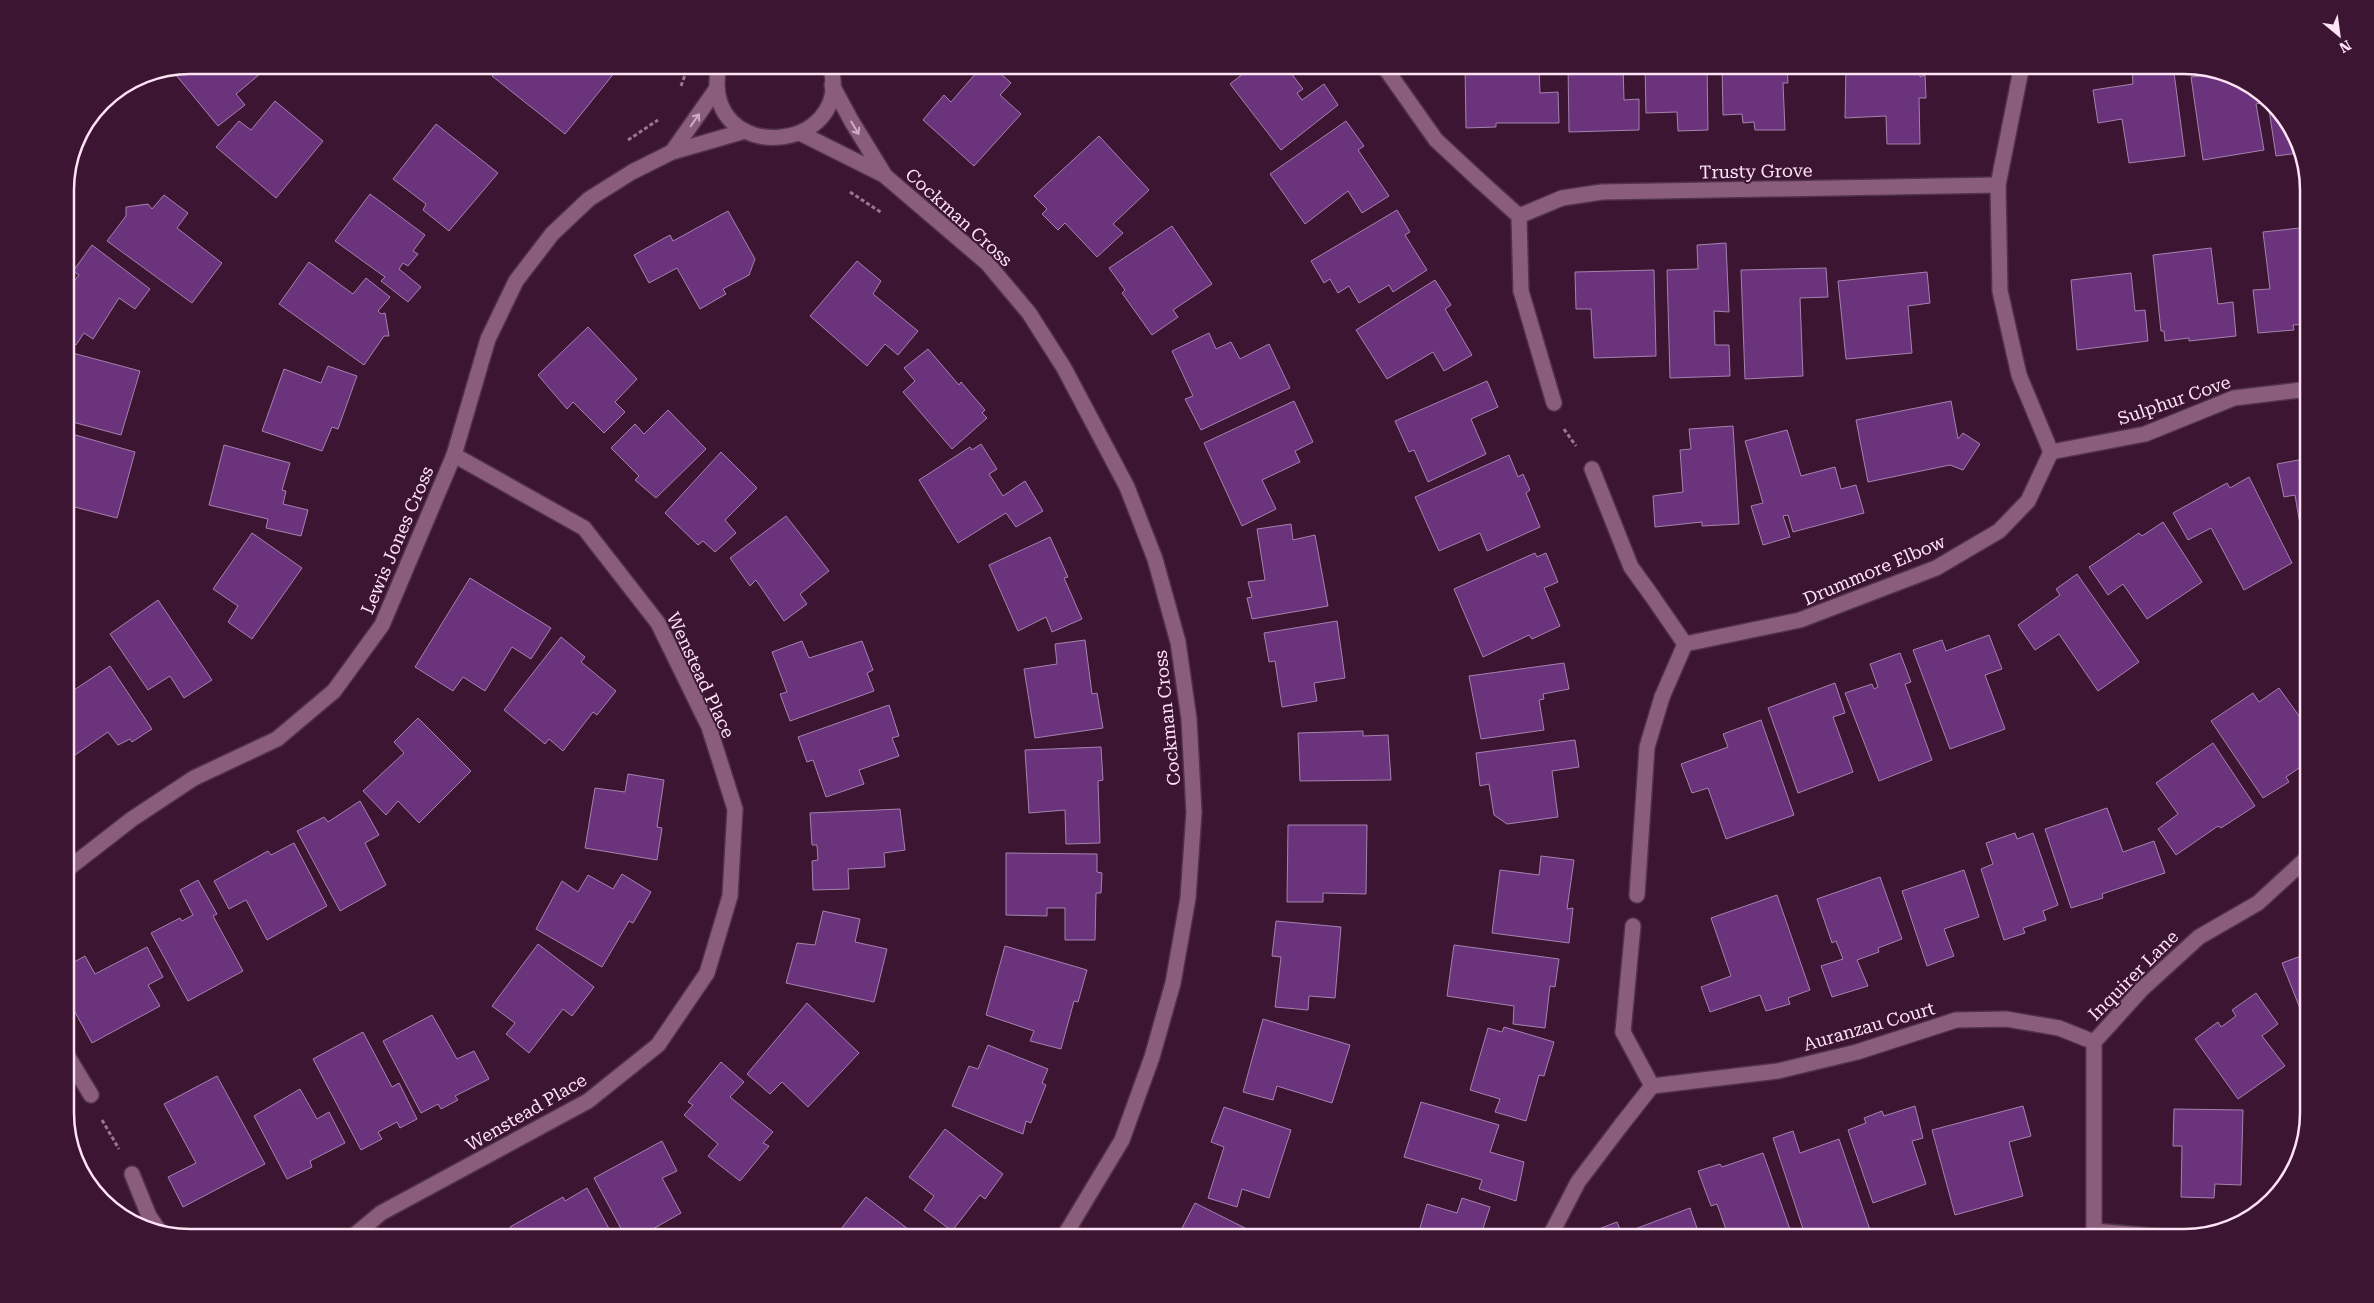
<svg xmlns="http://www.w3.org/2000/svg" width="2374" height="1303" font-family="'Roboto Serif',serif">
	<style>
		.building { fill: #6c337d; stroke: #a482ae }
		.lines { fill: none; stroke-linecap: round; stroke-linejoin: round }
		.service-casing { stroke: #51324a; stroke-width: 18 }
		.minor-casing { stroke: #51324a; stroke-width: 18 }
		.tertiary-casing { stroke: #51324a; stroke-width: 18 }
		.path { stroke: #98778f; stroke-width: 3; stroke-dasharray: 4 2.5; stroke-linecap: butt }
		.service { stroke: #8a5d7d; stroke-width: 15 }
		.minor { stroke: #8a5d7d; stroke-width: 15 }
		.tertiary { stroke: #8a5d7d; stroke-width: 15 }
		.oneway { stroke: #cfadc4 }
		.labels { text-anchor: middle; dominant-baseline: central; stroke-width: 4; stroke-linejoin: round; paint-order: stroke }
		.street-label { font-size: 18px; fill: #fde3f4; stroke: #3c1532 }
		.rim { fill: none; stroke: #fde3f4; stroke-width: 2.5 }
	</style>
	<rect width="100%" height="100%" fill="#3c1532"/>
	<g class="building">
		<polygon points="189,65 252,65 260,74 236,94 245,105 218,126 171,69"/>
		<polygon points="455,65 465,65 461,70"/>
		<polygon points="500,65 607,65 615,72 565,134 492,76"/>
		<polygon points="983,65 991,65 1011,83 1000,95 1021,114 974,166 923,120 944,95 951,102"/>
		<polygon points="1254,65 1285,65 1303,89 1297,93 1302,100 1324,84 1338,105 1281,150 1230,84"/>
		<polygon points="1465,65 1539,65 1540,93 1558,92 1559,123 1496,123 1496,127 1466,128"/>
		<polygon points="1568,65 1623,65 1624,100 1639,99 1639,130 1569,132"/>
		<polygon points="1645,65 1707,65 1708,130 1678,131 1677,112 1646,113"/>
		<polygon points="1722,65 1787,65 1788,83 1783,83 1785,130 1755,130 1754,122 1743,123 1742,114 1723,115"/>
		<polygon points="1846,65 1920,65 1920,77 1925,75 1926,98 1919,98 1920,144 1887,144 1886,116 1845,118"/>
		<polygon points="2163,65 2173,65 2185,156 2129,163 2122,119 2098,123 2093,90 2133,84 2132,70"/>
		<polygon points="2215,74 2216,77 2228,75 2240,78 2260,95 2261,103 2256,104 2264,150 2203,160 2191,77"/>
		<polygon points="275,101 323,141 276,198 216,147 239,121 251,130"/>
		<polygon points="2268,103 2288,120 2299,153 2276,156"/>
		<polygon points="1346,121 1364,146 1358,150 1389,196 1362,213 1348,191 1305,224 1270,174"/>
		<polygon points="436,124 498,173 449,231 423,210 426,204 393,179"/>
		<polygon points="1099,136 1149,190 1113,224 1123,233 1097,257 1065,223 1058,230 1042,214 1047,209 1034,196"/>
		<polygon points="370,194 425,235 413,251 418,254 408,266 403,263 399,269 421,287 408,302 381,281 385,277 335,241"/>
		<polygon points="164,195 188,213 177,228 222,263 192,303 107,241 126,216 126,207 148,204 152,209"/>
		<polygon points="1397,210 1410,232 1405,235 1427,270 1393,292 1389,285 1359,303 1349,286 1338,293 1330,279 1324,283 1311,261"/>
		<polygon points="728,211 755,259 749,275 723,289 726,294 700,309 677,268 649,283 634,255 670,235 673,241"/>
		<polygon points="1172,226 1212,284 1173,310 1178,317 1152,335 1122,293 1125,290 1109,268"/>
		<polygon points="2309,227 2309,324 2293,325 2294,330 2258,333 2253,290 2270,289 2263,232"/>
		<polygon points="1726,243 1729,312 1714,311 1715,345 1729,345 1730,376 1670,378 1667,270 1698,269 1697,245"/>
		<polygon points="92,245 150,289 135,309 119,298 93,339 84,333 76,345 65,337 65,303 74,292 69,288 79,275 73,271"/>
		<polygon points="2211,248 2218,304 2233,302 2236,336 2189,341 2189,338 2165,341 2164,331 2161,331 2153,255"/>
		<polygon points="857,261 881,281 873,294 918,331 898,355 885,344 867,366 810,316"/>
		<polygon points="309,262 353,294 366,278 390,297 378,311 381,314 385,313 389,336 384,336 364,365 279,304"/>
		<polygon points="1826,268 1828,297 1800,298 1803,376 1745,379 1741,270"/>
		<polygon points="1654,270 1656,356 1594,358 1591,309 1576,309 1575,272"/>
		<polygon points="1927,272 1930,303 1908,306 1912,353 1846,359 1838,281"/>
		<polygon points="2131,273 2135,311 2145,310 2148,341 2077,350 2071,280"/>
		<polygon points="1435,280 1451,305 1445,309 1472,355 1444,371 1433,352 1387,379 1356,330"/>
		<polygon points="588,327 637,379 615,402 625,412 604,433 573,402 567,409 538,375"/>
		<polygon points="1209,333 1216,349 1231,342 1240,359 1269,344 1290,388 1201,430 1185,399 1193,396 1172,351"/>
		<polygon points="928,349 959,385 961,382 985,410 982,413 987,418 952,449 903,392 915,381 904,368"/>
		<polygon points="65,351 140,371 121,435 65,420"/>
		<polygon points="328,366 357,376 338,429 332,427 322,451 262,431 284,369 321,383"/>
		<polygon points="1487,381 1498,407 1471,419 1486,454 1428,482 1414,450 1409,452 1395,421"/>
		<polygon points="1294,401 1313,442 1295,451 1300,462 1262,480 1276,509 1242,526 1204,443"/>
		<polygon points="1951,401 1958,439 1963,433 1980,444 1963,470 1950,465 1868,482 1856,420"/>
		<polygon points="668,410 706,449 656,498 635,480 639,476 611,448 635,424 644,434"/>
		<polygon points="1733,426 1739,524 1702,526 1702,522 1655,527 1653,496 1683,492 1680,450 1691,449 1689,429"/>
		<polygon points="1787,430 1801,476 1835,467 1841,489 1856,485 1864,513 1793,532 1788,515 1783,516 1790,537 1763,545 1751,506 1763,503 1745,441"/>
		<polygon points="65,432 135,452 117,518 67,505 65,512"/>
		<polygon points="981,444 997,469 989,474 1003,496 1025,481 1043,511 1016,527 1006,513 958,543 919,480 970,447 972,450"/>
		<polygon points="224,445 290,463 282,490 286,491 283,504 308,510 301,536 266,528 268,519 209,505"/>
		<polygon points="721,452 757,488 725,520 736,533 715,552 703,541 698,545 665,513"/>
		<polygon points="1509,455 1518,477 1523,474 1530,490 1526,493 1540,527 1487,551 1480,533 1439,551 1415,497"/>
		<polygon points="2309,458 2309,547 2304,548 2295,495 2284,497 2277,464"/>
		<polygon points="2249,477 2292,563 2244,590 2211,528 2188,540 2173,513 2227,483 2230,488"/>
		<polygon points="786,516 829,571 800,594 807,604 784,621 756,580 750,586 730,558"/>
		<polygon points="2163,522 2202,582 2147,619 2123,584 2108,595 2089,567 2139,533 2142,536"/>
		<polygon points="1291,524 1293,540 1315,535 1328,606 1252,619 1247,598 1252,597 1248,582 1265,580 1257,529"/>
		<polygon points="252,533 302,568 252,639 228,622 238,606 213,589"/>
		<polygon points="1050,537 1068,577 1064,578 1082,619 1052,632 1046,617 1018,631 989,565"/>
		<polygon points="1535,553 1537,557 1546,553 1558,582 1544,588 1560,626 1532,639 1529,635 1483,657 1454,589"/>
		<polygon points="2077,574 2139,662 2098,691 2059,634 2035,650 2018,625 2060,595 2056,589"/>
		<polygon points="470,578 551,628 531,659 512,647 485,691 463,677 453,691 415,667"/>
		<polygon points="158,600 212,680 184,698 170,676 148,690 110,634"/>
		<polygon points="1337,621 1345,678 1314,683 1317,701 1282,707 1275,661 1269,662 1264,633"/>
		<polygon points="1989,635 2002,669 1985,675 2005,729 1950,749 1913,650 1942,640 1946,651"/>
		<polygon points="561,637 585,657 581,662 616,691 597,715 593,712 563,751 549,739 545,744 504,710"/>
		<polygon points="1085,640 1092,694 1097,693 1103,728 1035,738 1024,669 1057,664 1055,644"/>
		<polygon points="802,641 809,658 862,641 873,670 867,673 874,691 790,721 780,694 787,692 772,652"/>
		<polygon points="1900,653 1911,682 1905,684 1932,760 1879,781 1845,693 1872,684 1874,689 1878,687 1870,664"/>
		<polygon points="1564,663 1569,689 1543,694 1544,699 1539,700 1544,730 1481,739 1469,676"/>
		<polygon points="110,666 152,729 132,742 130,739 118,745 108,732 68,760 65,757 65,696"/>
		<polygon points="1835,683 1845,713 1833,717 1853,772 1798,793 1768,708"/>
		<polygon points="2279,688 2307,727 2309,726 2309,761 2286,777 2289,782 2263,798 2211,721 2253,693 2259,702"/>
		<polygon points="889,705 899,736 892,738 899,756 859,770 864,784 826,797 813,760 807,762 798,737"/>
		<polygon points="418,718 471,771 419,823 398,801 386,815 363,791 404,753 394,742"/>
		<polygon points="1761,720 1794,815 1726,839 1708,788 1692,793 1681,764 1728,747 1723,734"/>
		<polygon points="1363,731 1363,736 1388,735 1391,780 1300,781 1298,733"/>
		<polygon points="1575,740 1579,767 1552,771 1558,817 1507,824 1494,815 1489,784 1480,786 1476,753"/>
		<polygon points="2213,743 2255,806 2221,828 2218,826 2176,855 2158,829 2178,814 2156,783"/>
		<polygon points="1101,747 1103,780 1098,781 1100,843 1066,844 1065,810 1029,813 1025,750"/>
		<polygon points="628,774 664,780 657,827 662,828 657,860 585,848 595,788 625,792"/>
		<polygon points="360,801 379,835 365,843 386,885 340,911 297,831 324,817 328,822"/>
		<polygon points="2107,808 2123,852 2154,841 2165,873 2102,894 2103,898 2071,908 2045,829"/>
		<polygon points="900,809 905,850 884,853 885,867 848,869 849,889 813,890 812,861 818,860 817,845 812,845 810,813"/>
		<polygon points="1288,825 1367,825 1366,894 1323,893 1323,902 1287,902"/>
		<polygon points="2015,833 2017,839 2033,833 2058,905 2043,911 2046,920 2023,928 2025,933 2004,940 1981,869 1993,864 1986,843"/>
		<polygon points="294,843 327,906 267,940 246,900 229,909 214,881 268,851 271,855"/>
		<polygon points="1006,853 1097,854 1097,872 1102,873 1101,893 1096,893 1095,940 1065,940 1065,908 1047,908 1047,916 1006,915"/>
		<polygon points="1541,856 1574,860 1567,909 1573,908 1569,943 1492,933 1500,870 1539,875"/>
		<polygon points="1964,870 1979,917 1944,929 1954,956 1927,966 1902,891"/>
		<polygon points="622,874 651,892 633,923 629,921 602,967 536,929 562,881 578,892 588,875 613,889"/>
		<polygon points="1880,877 1902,939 1878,948 1879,952 1857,960 1868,986 1832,997 1821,966 1843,959 1836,941 1832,943 1817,899"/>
		<polygon points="198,880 217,914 213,916 243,971 188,1001 151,933 180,918 182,921 193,915 180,890"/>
		<polygon points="1777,895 1810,990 1788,998 1790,1004 1766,1011 1760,995 1710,1012 1701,987 1731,976 1711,918"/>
		<polygon points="823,911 860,919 855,942 887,949 874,1002 786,983 797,943 815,945"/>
		<polygon points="1276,921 1341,927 1335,998 1309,996 1308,1010 1275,1007 1281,957 1272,956"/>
		<polygon points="538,944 594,987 572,1016 563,1009 529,1053 506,1034 515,1023 492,1006"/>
		<polygon points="1454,945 1559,959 1555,987 1550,986 1545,1028 1513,1024 1514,1006 1447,996"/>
		<polygon points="1005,946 1087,970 1078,1002 1074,1001 1061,1049 1030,1041 1034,1031 986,1015"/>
		<polygon points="147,947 163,977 148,985 160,1006 92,1043 65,994 65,967 85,956 95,974"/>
		<polygon points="2309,953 2309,1025 2307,1026 2282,963"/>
		<polygon points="2256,993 2278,1024 2262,1036 2285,1066 2238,1099 2195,1039 2218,1022 2221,1027 2236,1016 2232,1010"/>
		<polygon points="807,1003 859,1053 808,1107 782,1082 770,1094 747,1074"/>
		<polygon points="432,1015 457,1059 474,1051 489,1079 455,1096 458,1100 441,1109 438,1104 421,1113 383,1041"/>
		<polygon points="1263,1019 1350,1045 1332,1103 1277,1086 1273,1100 1243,1092"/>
		<polygon points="1504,1027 1554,1042 1544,1076 1539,1075 1526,1121 1495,1112 1500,1099 1470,1090 1488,1028 1502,1032"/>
		<polygon points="363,1032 392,1087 399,1083 417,1119 400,1128 397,1122 378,1132 382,1139 361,1150 313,1059"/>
		<polygon points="988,1045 1048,1069 1042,1083 1046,1085 1031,1123 1026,1121 1023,1134 952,1106 969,1066 978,1069"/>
		<polygon points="721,1062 744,1082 730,1097 773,1132 763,1143 769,1146 740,1181 708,1156 718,1144 684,1115 693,1105 688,1102"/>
		<polygon points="217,1076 265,1164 183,1207 168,1177 196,1163 164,1104"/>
		<polygon points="300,1089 317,1119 329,1112 345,1143 310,1161 312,1167 287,1179 254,1116"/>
		<polygon points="1421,1102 1499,1125 1490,1152 1524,1162 1516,1201 1479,1189 1482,1180 1404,1157"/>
		<polygon points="1915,1106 1923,1138 1912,1141 1926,1184 1873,1203 1848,1130 1866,1123 1864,1118 1882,1111 1884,1116"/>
		<polygon points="2023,1106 2031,1136 2009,1142 2023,1196 1955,1215 1932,1130"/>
		<polygon points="1224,1107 1291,1130 1269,1198 1242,1189 1237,1207 1208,1198 1224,1147 1211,1142"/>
		<polygon points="2174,1109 2243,1110 2241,1185 2215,1184 2214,1198 2181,1197 2182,1146 2173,1146"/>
		<polygon points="945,1129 1003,1174 985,1199 980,1195 952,1231 924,1210 934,1196 909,1177"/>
		<polygon points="1793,1131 1800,1153 1839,1139 1870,1230 1846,1238 1806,1238 1773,1138"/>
		<polygon points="662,1141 677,1171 662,1178 681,1213 637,1238 626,1238 594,1178"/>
		<polygon points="1763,1153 1792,1235 1782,1238 1729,1238 1717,1204 1711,1206 1698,1171 1720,1164 1722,1167"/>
		<polygon points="587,1188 614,1238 516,1238 510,1227 563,1197 565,1201"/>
		<polygon points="866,1197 920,1238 834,1238"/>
		<polygon points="1462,1198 1490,1207 1480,1238 1417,1238 1427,1204 1457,1213"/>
		<polygon points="1195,1203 1265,1238 1177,1238"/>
		<polygon points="1690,1208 1700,1237 1696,1238 1590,1238 1588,1233 1617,1222 1622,1234"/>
	</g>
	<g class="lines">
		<defs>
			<g id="service">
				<polyline points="1383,65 1436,140 1479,180"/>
				<polyline points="1521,291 1554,403"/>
				<polyline points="1592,469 1631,567 1652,596"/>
				<polyline points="1637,895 1647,747 1662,697"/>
				<polyline points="1623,1032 1633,926"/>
				<polyline points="65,1052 91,1095"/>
				<polyline points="132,1174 149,1216 159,1231"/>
				<polyline points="1549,1238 1578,1182 1622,1124"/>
			</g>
			<g id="minor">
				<polyline points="74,148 84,126"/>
				<polyline points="672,152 717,88"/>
				<polyline points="1479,180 1519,216 1521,291"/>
				<polyline points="1519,216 1562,198 1602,192 1998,185"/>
				<polyline points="2051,452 2145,434 2234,398 2309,389"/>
				<polyline points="1652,596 1685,644 1662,697"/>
				<polyline points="1685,644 1800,620 1936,568 1999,531 2028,501 2051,452 2019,375 2000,291 1998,185 2022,65"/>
				<polyline points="65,871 132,819 194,778 277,739 334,691 382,625 454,455 488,339 516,281 552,234 589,199 632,172 672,152 745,131"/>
				<polyline points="1652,1086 1778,1071 1857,1052 1956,1020 2006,1019 2059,1028 2094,1042"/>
				<polyline points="1622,1124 1652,1086 1623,1032"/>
				<polyline points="2094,1231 2177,1238"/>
				<polyline points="351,1238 381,1213 588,1101 658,1045 707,973 730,896 735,809 709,727 658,623 584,528 454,455"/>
				<polyline points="2092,1238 2094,1231 2094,1042 2142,989 2199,937 2258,903 2309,856"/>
			</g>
			<g id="tertiary">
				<path d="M719,65C698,168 857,155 830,65"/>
				<polyline points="832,85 852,122 884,174"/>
				<polyline points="800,133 884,175 987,263 1029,313 1064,368 1127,487 1155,559 1178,642 1189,719 1194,812 1188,898 1173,983 1152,1057 1122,1140 1063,1238"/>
			</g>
		</defs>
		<use href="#service" class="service-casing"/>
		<use href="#minor" class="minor-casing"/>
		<use href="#tertiary" class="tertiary-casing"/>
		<g class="path">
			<polyline points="681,86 685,75 685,65"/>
			<polyline points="628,140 658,120"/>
			<polyline points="850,192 882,213"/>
			<polyline points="1564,429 1576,446"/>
			<polyline points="102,1120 119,1149"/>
		</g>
		<use href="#service" class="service"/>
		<use href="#minor" class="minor"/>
		<use href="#tertiary" class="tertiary"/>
	</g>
	<defs><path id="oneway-shaft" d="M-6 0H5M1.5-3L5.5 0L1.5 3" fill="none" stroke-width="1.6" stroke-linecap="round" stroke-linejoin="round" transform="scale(1.25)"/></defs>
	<g class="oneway">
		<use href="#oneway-shaft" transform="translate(695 120) rotate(-55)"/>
		<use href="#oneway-shaft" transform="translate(855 128) rotate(59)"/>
	</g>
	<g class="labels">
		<g class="street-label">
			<text transform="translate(1756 171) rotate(-1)">Trusty Grove</text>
			<text transform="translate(959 217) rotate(42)">Cockman Cross</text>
			<text transform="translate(2174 400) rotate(-19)">Sulphur Cove</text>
			<text transform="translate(397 540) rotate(-67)">Lewis Jones Cross</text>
			<text transform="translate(1874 570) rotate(-23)">Drummore Elbow</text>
			<text transform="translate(701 675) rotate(65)">Wenstead Place</text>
			<text transform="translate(1167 718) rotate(-96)">Cockman Cross</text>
			<text transform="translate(2133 975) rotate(-45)">Inquirer Lane</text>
			<text transform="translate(1869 1026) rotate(-16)">Auranzau Court</text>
			<text transform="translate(526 1112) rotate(-30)">Wenstead Place</text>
		</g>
	</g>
	<path d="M0 0H2374V1303H0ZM190 74H2184A116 116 0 0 1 2300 190V1113A116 116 0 0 1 2184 1229H190A116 116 0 0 1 74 1113V190A116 116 0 0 1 190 74Z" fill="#3c1532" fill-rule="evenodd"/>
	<path class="rim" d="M190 74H2184A116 116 0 0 1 2300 190V1113A116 116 0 0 1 2184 1229H190A116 116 0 0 1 74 1113V190A116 116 0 0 1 190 74Z"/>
	<g transform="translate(2339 35) rotate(151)" stroke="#3c1532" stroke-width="4" paint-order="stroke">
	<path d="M0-4L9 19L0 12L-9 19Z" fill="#fde3f4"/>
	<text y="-8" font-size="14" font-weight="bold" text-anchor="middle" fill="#fde3f4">N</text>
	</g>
</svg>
